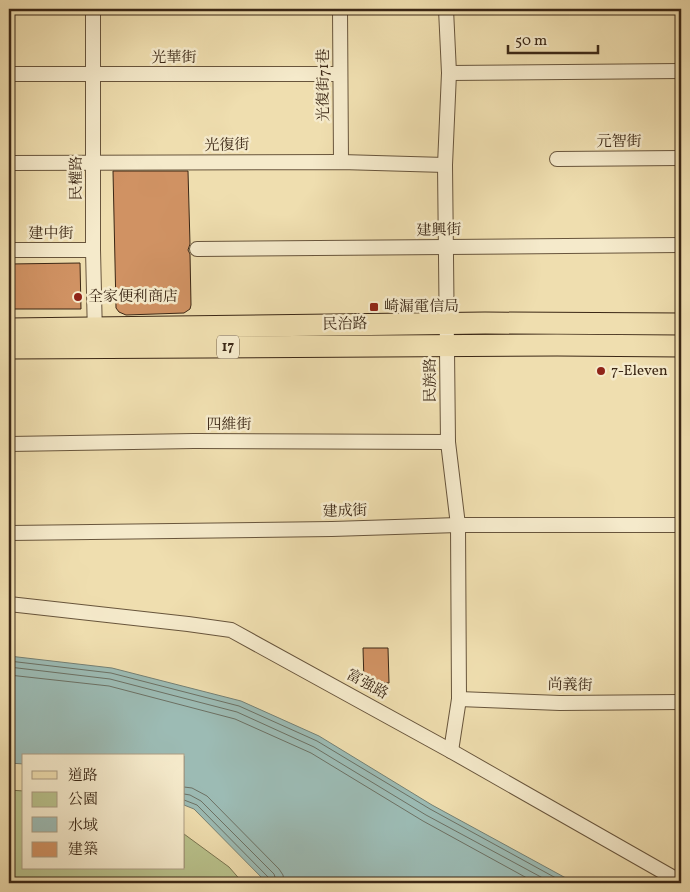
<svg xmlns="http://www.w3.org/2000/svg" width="690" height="892" font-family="Vollkorn,'Noto Serif TC',serif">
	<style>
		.green { fill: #b8c18b; stroke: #7a7450 }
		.water { fill: #9cbbb4; stroke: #758074 }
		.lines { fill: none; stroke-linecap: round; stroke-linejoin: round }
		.shore { stroke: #6c7164; stroke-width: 1 }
		.building { fill: #d09263; stroke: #3b2715 }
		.minor-casing { stroke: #68553c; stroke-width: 16 }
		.primary-casing { stroke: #3b2715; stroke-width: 23 }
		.minor { stroke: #f5eacb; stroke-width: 14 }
		.primary { stroke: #efdeaf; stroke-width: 21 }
		.poi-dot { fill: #8f2418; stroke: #f5eacb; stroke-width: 2 }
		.labels { text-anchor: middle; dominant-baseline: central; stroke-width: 5; stroke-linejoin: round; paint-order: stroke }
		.shield { fill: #f5eacb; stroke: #73624c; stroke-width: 1 }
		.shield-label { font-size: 14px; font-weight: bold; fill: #3b2715 }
		.street-label { font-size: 15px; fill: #3b2715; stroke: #f5eacb }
		.poi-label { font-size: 15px; fill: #3b2715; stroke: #f5eacb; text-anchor: start }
	</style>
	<rect width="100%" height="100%" fill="#efdeaf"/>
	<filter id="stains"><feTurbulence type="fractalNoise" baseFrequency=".004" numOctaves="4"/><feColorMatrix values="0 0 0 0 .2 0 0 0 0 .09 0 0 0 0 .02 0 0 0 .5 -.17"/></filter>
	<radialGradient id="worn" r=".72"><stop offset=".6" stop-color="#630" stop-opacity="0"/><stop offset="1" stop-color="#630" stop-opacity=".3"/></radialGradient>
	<polygon class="green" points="9,790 24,791 24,868 184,868 184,834 229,867 243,883 9,883"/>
	<polygon class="water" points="9,656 112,668 241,701 319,736 432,805 575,883 267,883 194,809 184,805 184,756 24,756 24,764 9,763"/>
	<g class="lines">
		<g class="shore">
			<polyline points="9,661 111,673 239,706 317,741 430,809 565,883"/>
			<polyline points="9,667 110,679 237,712 314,747 426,815 552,883"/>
			<polyline points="9,675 109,686 235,719 311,753 423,821 536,883"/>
			<polyline points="184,787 192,788 207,796 279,869 283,875 284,883"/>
			<polyline points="184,794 190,795 201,801 274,874 277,883"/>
			<polyline points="184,800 197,805 269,878 271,883"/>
		</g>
	</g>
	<g class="building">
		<polygon points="113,171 188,171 190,244 188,250 190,254 191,305 190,309 184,313 126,315 119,312 116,308"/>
		<polygon points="80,263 81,309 9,309 9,264"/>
		<polygon points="363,648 388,648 389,683 364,682"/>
	</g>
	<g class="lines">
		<defs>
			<g id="minor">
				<polyline points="93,9 93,250 95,335"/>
				<polyline points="340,9 341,162"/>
				<polyline points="446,9 449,73 445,165 448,442 458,525 459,699 451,751"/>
				<polyline points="449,73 681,71"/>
				<polyline points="9,74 340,74"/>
				<polyline points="557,159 681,158"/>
				<polyline points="9,163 341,162 445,165"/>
				<polyline points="197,249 681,245"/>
				<polyline points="9,250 93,250"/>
				<polyline points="9,444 194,441 448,442"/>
				<polyline points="9,533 332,529 458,525 681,525"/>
				<polyline points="9,604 188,624 231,630 451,751 681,882"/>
				<polyline points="459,699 560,703 681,702"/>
			</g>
			<g id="primary">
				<polyline points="9,329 485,323 681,324"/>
				<polyline points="9,348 557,345 681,346"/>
			</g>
		</defs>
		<use href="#minor" class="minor-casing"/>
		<use href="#primary" class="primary-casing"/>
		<use href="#minor" class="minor"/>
		<use href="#primary" class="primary"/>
	</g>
	<g class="poi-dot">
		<circle cx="78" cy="297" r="5"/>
		<rect x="369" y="302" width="10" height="10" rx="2.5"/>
		<circle cx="601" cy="371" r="5"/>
	</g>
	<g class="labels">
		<rect class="shield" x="217" y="335.5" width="22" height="23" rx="4"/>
		<g class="shield-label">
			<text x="228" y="347">17</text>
		</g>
		<g class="street-label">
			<text x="174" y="58">光華街</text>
			<text transform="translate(324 85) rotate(-90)">光復街71巷</text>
			<text x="619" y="142">元智街</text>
			<text transform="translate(227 146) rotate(-1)">光復街</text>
			<text transform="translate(77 178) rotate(-90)">民權路</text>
			<text transform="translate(439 231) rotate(-1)">建興街</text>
			<text x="51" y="234">建中街</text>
			<text transform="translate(345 325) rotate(-1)">民治路</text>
			<text transform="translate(431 380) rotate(-90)">民族路</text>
			<text x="229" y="425">四維街</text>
			<text transform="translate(345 512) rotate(-2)">建成街</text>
			<text transform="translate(367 685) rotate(29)">富強路</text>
			<text transform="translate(570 686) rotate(1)">尚義街</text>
		</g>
		<g class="poi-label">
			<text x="88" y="297">全家便利商店</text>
			<text x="384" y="307">崎漏電信局</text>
			<text x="611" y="371">7-Eleven</text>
		</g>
	</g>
	<rect width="690" height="892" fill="none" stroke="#efdeaf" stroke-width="30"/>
	<rect x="10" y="10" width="670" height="872" fill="none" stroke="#3b2715" stroke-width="2.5"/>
	<rect x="15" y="15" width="660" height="862" fill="none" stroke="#3b2715"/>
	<rect x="22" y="754" width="162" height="115" fill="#f5eacb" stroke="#ab9c82"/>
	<rect x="32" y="771" width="25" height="8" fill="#efdeaf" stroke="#ab9c82"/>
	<text x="68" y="780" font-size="15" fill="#3b2715">道路</text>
	<rect x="32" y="792" width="25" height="15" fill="#b8c18b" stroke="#ab9c82"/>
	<text x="68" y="804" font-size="15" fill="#3b2715">公園</text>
	<rect x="32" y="817" width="25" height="15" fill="#9cbbb4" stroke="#ab9c82"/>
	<text x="68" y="830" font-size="15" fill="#3b2715">水域</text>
	<rect x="32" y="842" width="25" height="15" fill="#d09263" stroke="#ab9c82"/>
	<text x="68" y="854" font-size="15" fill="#3b2715">建築</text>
	<path d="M508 45v8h90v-8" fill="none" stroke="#3b2715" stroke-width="2.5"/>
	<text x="515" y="45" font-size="15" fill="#3b2715" stroke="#f5eacb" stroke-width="4" paint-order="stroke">50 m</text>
	<rect width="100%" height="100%" filter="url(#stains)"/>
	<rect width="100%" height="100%" fill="url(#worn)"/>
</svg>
